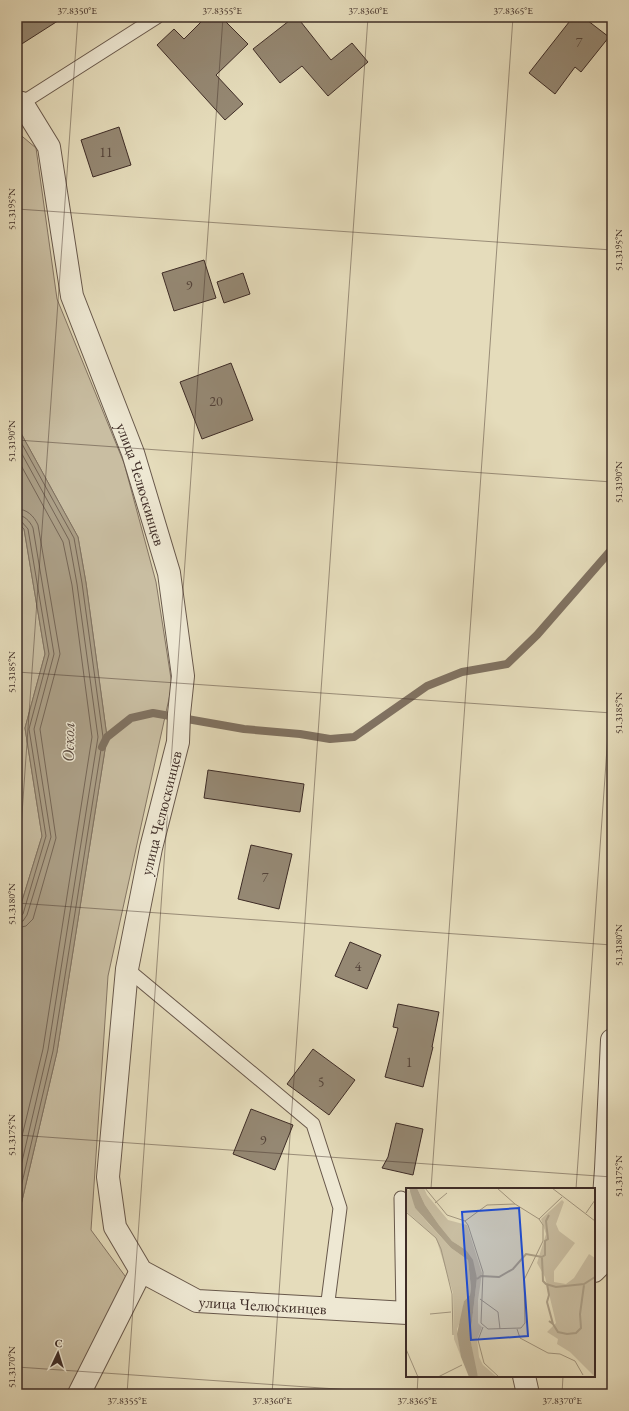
<svg xmlns="http://www.w3.org/2000/svg" width="629" height="1411" font-family="'EB Garamond',serif">
	<style>
		.green { fill: #c9bea2; stroke: #847564 }
		.water { fill: #aca088; stroke: #807261 }
		.lines { fill: none; stroke-linecap: round; stroke-linejoin: round }
		.shore { stroke: #756657; stroke-width: 1 }
		.stream { stroke: #807261; stroke-width: 8 }
		.building { fill: #958873; stroke: #3e2c26 }
		.lane-casing { stroke: #68584b; stroke-width: 15 }
		.street-casing { stroke: #68584b; stroke-width: 24 }
		.lane { stroke: #eee8d3; stroke-width: 13 }
		.street { stroke: #eee8d3; stroke-width: 22 }
		.ticks { fill: none; stroke: #3e2c26; stroke-width: 1; stroke-opacity: 0.45 }
		.labels { text-anchor: middle; dominant-baseline: central; stroke-width: 3; stroke-linejoin: round; paint-order: stroke }
		.number-label { font-size: 14px; fill: #544339 }
		.street-label { font-size: 16px; fill: #3e2c26; stroke: #eee8d3 }
		.water-label { font-size: 17px; font-style: italic; fill: #5a493e; stroke: #eee8d3 }
		.inset-river { fill: none; stroke: #aca088; stroke-width: 2 }
		.inset-road { fill: none; stroke: #a2967f; stroke-width: 1 }
		.view { fill: #1d4ed8; fill-opacity: 0.15; stroke: #1d4ed8; stroke-width: 2 }
		.inset-edge { fill: none; stroke: #3e2c26; stroke-width: 2 }
		.neatline { fill: none; stroke: #3e2c26; stroke-width: 1.5 }
		.ticks-label { font-size: 10px; text-anchor: middle; fill: #3e2c26 }
	</style>
	<rect width="100%" height="100%" fill="#e5dcbb"/>
	<filter id="stains"><feTurbulence type="fractalNoise" baseFrequency=".005" numOctaves="4"/><feColorMatrix values="0 0 0 0 .2 0 0 0 0 .09 0 0 0 0 .02 0 0 0 .5 -.17"/></filter>
	<radialGradient id="worn" r=".72"><stop offset=".6" stop-color="#630" stop-opacity="0"/><stop offset="1" stop-color="#630" stop-opacity=".3"/></radialGradient>
	<g class="green">
		<polygon points="17,132 36,148 57,299 124,463 156,582 172,685 108,976 91,1230 128,1280 71,1394 17,1394 17,1222 57,1052 107,737 86,583 78,537 17,426"/>
		<polygon points="17,522 24,529 45,654 25,728 42,836 18,914 17,915"/>
	</g>
	<polygon class="water" points="17,426 78,537 86,583 107,737 57,1052 17,1222 17,915 18,914 42,836 25,728 45,654 24,529 17,522"/>
	<g class="lines">
		<g class="shore">
			<polyline points="17,435 74,538 82,583 103,737 53,1051 17,1204"/>
			<polyline points="17,445 69,540 77,584 98,737 48,1050 17,1183"/>
			<polyline points="17,458 63,542 72,585 92,737 43,1049 17,1157"/>
			<path d="M17,509C27,509 34,516 38,525L60,654L40,729L56,838L33,919L26,926L17,928"/>
			<path d="M17,515C24,515 30,521 33,528L54,654L34,729L51,837L27,915L23,921L17,922"/>
			<polyline points="17,520 21,521 28,529 49,654 29,729 46,836 23,914 21,916 17,917"/>
		</g>
		<polyline class="stream" points="102,747 107,737 131,718 153,713 244,729 300,734 330,739 354,737 427,686 462,672 507,664 537,635 612,549"/>
	</g>
	<g class="building">
		<polygon points="17,17 64,17 17,47"/>
		<polygon points="206,17 221,17 248,44 216,75 243,104 225,120 157,45 174,29 184,39"/>
		<polygon points="294,17 297,17 331,60 352,43 368,62 328,96 302,66 280,83 253,49"/>
		<polygon points="573,17 583,17 609,37 581,72 575,67 555,94 529,73"/>
		<polygon points="119,127 131,165 93,177 81,140"/>
		<polygon points="204,260 216,298 174,311 162,273"/>
		<polygon points="243,273 250,294 224,303 217,282"/>
		<polygon points="231,363 253,420 202,439 180,382"/>
		<polygon points="208,770 304,784 300,812 204,798"/>
		<polygon points="251,845 292,854 279,909 238,899"/>
		<polygon points="350,942 381,955 367,989 335,976"/>
		<polygon points="398,1004 439,1012 432,1047 433,1047 423,1087 385,1077 398,1028 393,1027"/>
		<polygon points="313,1049 355,1080 329,1115 287,1084"/>
		<polygon points="251,1109 293,1125 275,1170 233,1154"/>
		<polygon points="396,1123 423,1129 413,1175 382,1168 388,1157"/>
	</g>
	<g class="lines">
		<defs>
			<g id="lane">
				<polyline points="22,103 157,17"/>
				<polyline points="127,969 313,1124 340,1208 327,1309"/>
				<polyline points="401,1198 403,1313"/>
			</g>
			<g id="street">
				<path id="s1" d="M17,102L22,103L49,147L72,296L133,453L169,573L183,676L179,714L178,742L151,848L127,969L108,1177L115,1227L141,1271L197,1301L407,1313"/>
				<polyline points="594,1271 599,1266 606,1169 612,1040"/>
				<polyline points="524,1376 528,1394"/>
				<polyline points="79,1394 141,1271"/>
			</g>
		</defs>
		<use href="#lane" class="lane-casing"/>
		<use href="#street" class="street-casing"/>
		<use href="#lane" class="lane"/>
		<use href="#street" class="street"/>
	</g>
	<path class="ticks" d="M587,17L612,19M17,209L612,250M17,440L612,482M17,672L612,713M17,885L78,17M17,903L612,945M17,1135L612,1177M431,1189L513,17M576,1189L612,677M17,1367L409,1394M127,1394L223,17M272,1394L368,17M417,1394L418,1376M562,1394L563,1376"/>
	<g class="labels">
		<g class="number-label">
			<text x="579" y="42">7</text>
			<text x="106" y="152">11</text>
			<text x="189" y="285">9</text>
			<text x="216" y="401">20</text>
			<text x="265" y="877">7</text>
			<text x="358" y="966">4</text>
			<text x="409" y="1062">1</text>
			<text x="321" y="1082">5</text>
			<text x="263" y="1140">9</text>
		</g>
		<g class="street-label">
			<text stroke="none"><textPath href="#s1" startOffset="408">улица Челюскинцев</textPath></text>
			<text transform="translate(161 813) rotate(-76)">улица Челюскинцев</text>
			<text stroke="none"><textPath href="#s1" startOffset="1344">улица Челюскинцев</textPath></text>
		</g>
		<g class="water-label">
			<text transform="translate(68 742) rotate(-89)">Оскол</text>
		</g>
	</g>
	<g transform="translate(406 1188)">
		<rect width="189" height="189" fill="#e5dcbb"/>
		<path d="M0,0L6,5L9,20L22,35L45,60L62,72L65,100L64,107L58,113L56,129L51,141L55,169L48,151L47,105L30,50L0,23ZM11,0H18L21,7L42,32L61,37L76,85L72,112V135L76,139L71,151L73,169L77,177L91,189H72L69,180L64,150L71,90L60,62L46,53L33,37L19,17ZM156,12L158,14L150,36L153,43L169,55L148,83V94L160,96L168,90L183,66L189,70V189L164,164L151,156L152,151L141,144L150,135L139,89L131,75L140,46L135,31Z" fill="#c9bea2"/>
		<path d="M3,0H11L19,17L33,37L46,53L60,62L67,72L71,90L64,150L72,189H63L55,169L51,146L58,113L64,107L65,100L62,72L45,60L9,20Z" fill="#aca088"/>
		<path class="inset-river" d="M136,70L137,93L140,96L150,99L178,96L189,89M71,91L75,88L93,89L107,81L120,66L136,69L139,67V53L142,51L140,33L143,27M141,96L143,107L141,114L147,136L143,133M147,136L152,144L161,146L170,145L175,140L174,126L178,97"/>
		<path class="inset-road" d="M19,0L41,27L59,33L62,37L77,84L75,135L82,141L115,140L119,135L118,92L137,53V37L133,31L109,16L81,17L59,33M91,0L109,16M146,0L189,33M29,15L41,5M0,24L30,50L35,61L46,106L47,147M180,25L189,12M133,31L156,9M74,111L92,124L94,141M24,126L45,124M77,139L72,152L78,175L93,189M111,141L114,150L142,165L154,166L169,173L177,187M0,161L12,189M32,189L56,177"/>
		<path class="view" d="M113,20L122,148L65,152L56,24Z"/>
		<rect width="189" height="189" class="inset-edge"/>
	</g>
	<rect width="629" height="1411" fill="none" stroke="#e5dcbb" stroke-width="44"/>
	<g transform="translate(58 1353) rotate(4)" stroke="#eee8d3" stroke-width="3" paint-order="stroke">
	<path d="M0-3L7 15L0 10L-7 15Z" fill="#3e2c26"/>
	<text y="-6" font-size="11" font-weight="bold" text-anchor="middle" fill="#3e2c26">С</text>
	</g>
	<rect x="22" y="22" width="585" height="1367" class="neatline"/>
	<g class="ticks-label">
		<text x="77" y="14">37.8350°E</text>
		<text x="222" y="14">37.8355°E</text>
		<text x="368" y="14">37.8360°E</text>
		<text x="513" y="14">37.8365°E</text>
		<text transform="translate(11 209) rotate(-90)" y="4">51.3195°N</text>
		<text transform="translate(618 250) rotate(-90)" y="4">51.3195°N</text>
		<text transform="translate(11 441) rotate(-90)" y="4">51.3190°N</text>
		<text transform="translate(618 482) rotate(-90)" y="4">51.3190°N</text>
		<text transform="translate(11 672) rotate(-90)" y="4">51.3185°N</text>
		<text transform="translate(618 713) rotate(-90)" y="4">51.3185°N</text>
		<text transform="translate(11 904) rotate(-90)" y="4">51.3180°N</text>
		<text transform="translate(618 945) rotate(-90)" y="4">51.3180°N</text>
		<text transform="translate(11 1135) rotate(-90)" y="4">51.3175°N</text>
		<text transform="translate(618 1176) rotate(-90)" y="4">51.3175°N</text>
		<text transform="translate(11 1367) rotate(-90)" y="4">51.3170°N</text>
		<text x="127" y="1404">37.8355°E</text>
		<text x="272" y="1404">37.8360°E</text>
		<text x="417" y="1404">37.8365°E</text>
		<text x="562" y="1404">37.8370°E</text>
	</g>
	<rect width="100%" height="100%" filter="url(#stains)"/>
	<rect width="100%" height="100%" fill="url(#worn)"/>
</svg>
